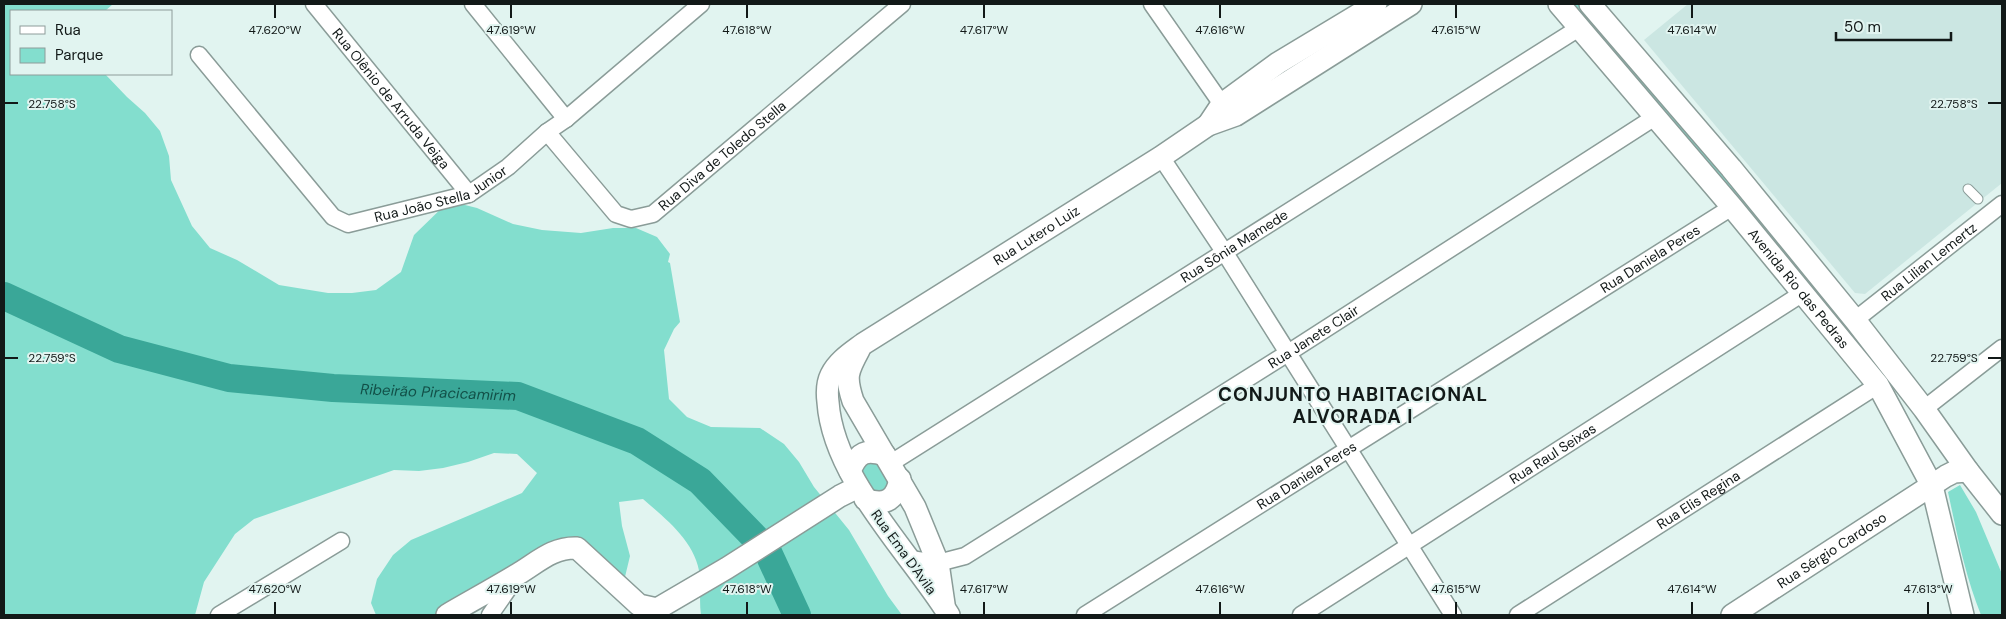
<svg xmlns="http://www.w3.org/2000/svg" width="2006" height="619" font-family="'DM Sans',sans-serif">
	<style>
		.built { fill: #cbe6e2 }
		.green { fill: #83dece }
		.lines { fill: none; stroke-linecap: round; stroke-linejoin: round }
		.river { stroke: #3aa798; stroke-width: 28 }
		.service-casing { stroke: #8a9c98; stroke-width: 11 }
		.minor-casing { stroke: #8a9c98; stroke-width: 19 }
		.tertiary-casing { stroke: #8a9c98; stroke-width: 24 }
		.service { stroke: #fff; stroke-width: 9 }
		.minor { stroke: #fff; stroke-width: 16 }
		.tertiary { stroke: #fff; stroke-width: 21 }
		.ticks { fill: none; stroke: #121918; stroke-width: 2 }
		.labels { text-anchor: middle; dominant-baseline: central; stroke-width: 4; stroke-linejoin: round; paint-order: stroke }
		.street-label { font-size: 14px; fill: #121918; stroke: #e1f4f0 }
		.water-label { font-size: 15px; font-style: italic; fill: #125048; stroke: #e1f4f0 }
		.district-label { font-size: 19px; font-weight: bold; letter-spacing: 1px; fill: #121918; stroke: #e1f4f0 }
		.ticks-label { font-size: 12px; text-anchor: middle; fill: #121918; stroke: #e1f4f0; stroke-width: 4; stroke-linejoin: round; paint-order: stroke }
	</style>
	<rect width="100%" height="100%" fill="#e1f4f0"/>
	<polygon class="built" points="1688,4 2002,4 2002,183 1865,294 1855,293 1644,40"/>
	<g class="green">
		<path d="M4,4H113L105,11H11V74H105L127,97L145,113L160,131L169,156L171,180L192,226L210,248L237,260L279,285L328,293H352L376,290L401,272L414,235L449,201L477,208L513,224L542,230L581,233L613,228H636L657,237L670,254L668,262L670,263L680,322L674,329L664,350L669,399L687,417L711,427L760,428L784,444L799,462L814,487L849,530L888,596L902,615H701C699,602 701,589 700,576C696,542 667,520 643,499L619,502L622,526L630,556L624,581L581,558L557,552L455,615H376L371,603L377,579L393,555L411,540L522,493L537,473L517,454L494,453L468,462L443,468L419,471L394,470L254,519L235,534L204,582L195,615H4Z"/>
		<polygon points="1571,4 1578,4 1810,279 1858,339 1853,343"/>
		<path d="M867,461C888,464 888,474 889,493H872L860,472Z"/>
		<path d="M1960,485L1976,512L2002,574V615H1981C1965,575 1957,534 1948,492Z"/>
	</g>
	<g class="lines">
		<path class="river" id="s1" d="M4,296L119,349L229,378L333,388L518,396L637,441L700,481L767,550L797,615"/>
		<defs>
			<polyline id="service" points="1968,189 1978,199"/>
			<g id="minor">
				<path id="s2" d="M314,4L469,194"/>
				<polyline points="473,4 566,119"/>
				<polyline points="1152,4 1228,113"/>
				<path id="s3" d="M199,55L333,217L348,224L469,194L508,167L547,132L566,119L701,4"/>
				<path id="s4" d="M547,132L616,214L631,219L653,214L902,4"/>
				<polyline points="1161,157 1225,253 1453,615"/>
				<path id="s5" d="M1855,320L2002,204"/>
				<polyline points="1924,409 2002,348"/>
				<path id="s6" d="M891,463L1579,28"/>
				<path id="s7" d="M910,559L938,563L965,556L1288,353L1655,117"/>
				<polyline points="219,615 341,541"/>
				<polyline points="490,615 517,576"/>
				<path id="s8" d="M1085,615L1732,207"/>
				<path id="s9" d="M1301,615L1803,293"/>
				<path id="s10" d="M1518,615L1878,385"/>
			</g>
			<g id="tertiary">
				<path id="s11" d="M1559,4L1732,207L1878,385L1932,486L1963,615"/>
				<polyline points="1590,4 1731,168 1855,320 1924,409 1968,471 2002,514"/>
				<polyline points="1208,125 1222,104 1278,63 1376,4"/>
				<path d="M859,350C847,372 845,377 853,401L915,507L938,563L944,604"/>
				<path d="M850,471C858,452 866,449 885,455"/>
				<path d="M865,499C886,507 896,499 900,479"/>
				<path d="M447,615C471,601 495,588 518,574C538,562 553,547 577,548L639,605L657,609L727,568L840,496L858,487"/>
				<path id="s12" d="M949,615C909,551 833,478 828,402C827,394 827,383 831,375C838,361 851,353 863,344L1161,157L1208,125L1236,115L1411,4"/>
				<path id="s13" d="M1732,615L1946,476L1954,472L1968,471"/>
			</g>
		</defs>
		<use href="#service" class="service-casing"/>
		<use href="#minor" class="minor-casing"/>
		<use href="#tertiary" class="tertiary-casing"/>
		<use href="#service" class="service"/>
		<use href="#minor" class="minor"/>
		<use href="#tertiary" class="tertiary"/>
	</g>
	<path class="ticks" d="M275,5V18M511,5V18M747,5V18M984,5V18M1220,5V18M1456,5V18M1692,5V18M5,103H18M1988,103H2001M5,358H18M1988,358H2001M275,602V614M511,602V614M747,602V614M984,602V614M1220,602V614M1456,602V614M1692,602V614M1928,602V614"/>
	<g class="labels">
		<g class="street-label">
			<text stroke="none"><textPath href="#s2" startOffset="122">Rua Olênio de Arruda Veiga</textPath></text>
			<text stroke="none"><textPath href="#s4" startOffset="236">Rua Diva de Toledo Stella</textPath></text>
			<text stroke="none"><textPath href="#s3" startOffset="325">Rua João Stella Junior</textPath></text>
			<text stroke="none"><textPath href="#s12" startOffset="525">Rua Lutero Luiz</textPath></text>
			<text stroke="none"><textPath href="#s6" startOffset="406">Rua Sônia Mamede</textPath></text>
			<text stroke="none"><textPath href="#s8" startOffset="668">Rua Daniela Peres</textPath></text>
			<text stroke="none"><textPath href="#s5" startOffset="94">Rua Lilian Lemertz</textPath></text>
			<text stroke="none"><textPath href="#s11" startOffset="372">Avenida Rio das Pedras</textPath></text>
			<text stroke="none"><textPath href="#s7" startOffset="468">Rua Janete Clair</textPath></text>
			<text stroke="none"><textPath href="#s9" startOffset="299">Rua Raul Seixas</textPath></text>
			<text stroke="none"><textPath href="#s8" startOffset="262">Rua Daniela Peres</textPath></text>
			<text stroke="none"><textPath href="#s10" startOffset="214">Rua Elis Regina</textPath></text>
			<text stroke="none"><textPath href="#s13" startOffset="119">Rua Sérgio Cardoso</textPath></text>
			<text transform="translate(904 552) rotate(54)">Rua Ema D'Avila</text>
		</g>
		<g class="water-label">
			<text stroke="none"><textPath href="#s1" startOffset="450">Ribeirão Piracicamirim</textPath></text>
		</g>
		<g class="district-label">
			<text x="1353" y="394">CONJUNTO HABITACIONAL<tspan x="1353" dy="22">ALVORADA I</tspan></text>
		</g>
	</g>
	<g class="ticks-label">
		<text x="275" y="34">47.620°W</text>
		<text x="511" y="34">47.619°W</text>
		<text x="747" y="34">47.618°W</text>
		<text x="984" y="34">47.617°W</text>
		<text x="1220" y="34">47.616°W</text>
		<text x="1456" y="34">47.615°W</text>
		<text x="1692" y="34">47.614°W</text>
		<text x="52" y="108">22.758°S</text>
		<text x="1954" y="108">22.758°S</text>
		<text x="52" y="362">22.759°S</text>
		<text x="1954" y="362">22.759°S</text>
		<text x="275" y="593">47.620°W</text>
		<text x="511" y="593">47.619°W</text>
		<text x="747" y="593">47.618°W</text>
		<text x="984" y="593">47.617°W</text>
		<text x="1220" y="593">47.616°W</text>
		<text x="1456" y="593">47.615°W</text>
		<text x="1692" y="593">47.614°W</text>
		<text x="1928" y="593">47.613°W</text>
	</g>
	<rect width="2006" height="619" fill="none" stroke="#121918" stroke-width="10"/>
	<rect x="10" y="10" width="162" height="65" fill="#e1f4f0" stroke="#8e9c9a"/>
	<rect x="20" y="26" width="25" height="8" fill="#ffffff" stroke="#8e9c9a"/>
	<text x="55" y="35" font-size="15" fill="#121918">Rua</text>
	<rect x="20" y="48" width="25" height="15" fill="#83dece" stroke="#8e9c9a"/>
	<text x="55" y="60" font-size="15" fill="#121918">Parque</text>
	<path d="M1836 32v8h115v-8" fill="none" stroke="#121918" stroke-width="2.5"/>
	<text x="1844" y="32" font-size="15" fill="#121918" stroke="#e1f4f0" stroke-width="4" paint-order="stroke">50 m</text>
</svg>
